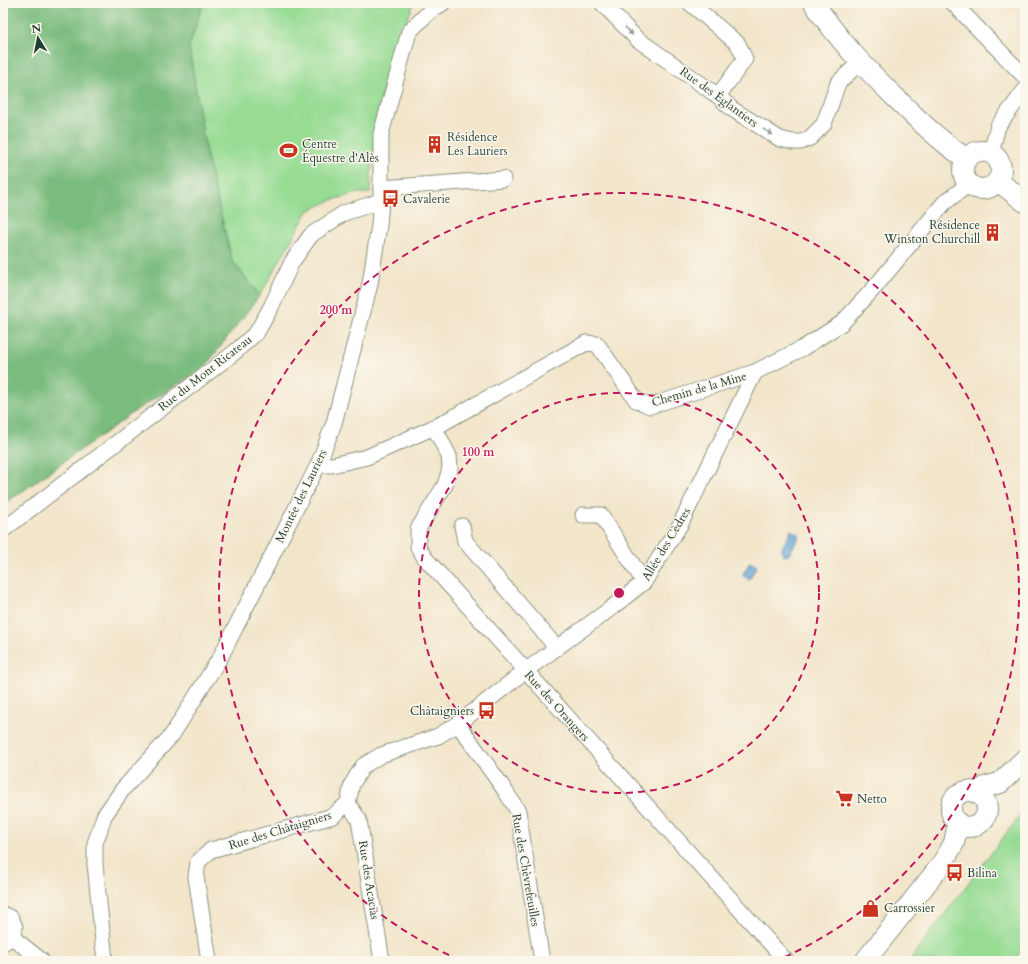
<svg xmlns="http://www.w3.org/2000/svg" width="1028" height="964" font-family="Cardo,serif">
	<style>
		.green { fill: #98dc94; stroke: #5c8c64 }
		.forest { fill: #7abc7e; stroke: #4c7c59 }
		.water { fill: #62a0d3; stroke: #406e84 }
		.lines { fill: none; stroke-linecap: round; stroke-linejoin: round }
		.minor-casing { stroke: #88917f; stroke-width: 17 }
		.major-casing { stroke: #88917f; stroke-width: 22 }
		.minor { stroke: #fff; stroke-width: 15 }
		.major { stroke: #fff; stroke-width: 20 }
		.oneway { fill: #8f9e9a }
		.ring { fill: none; stroke: #c2185b; stroke-width: 2; stroke-dasharray: 7 5 }
		.labels { text-anchor: middle; dominant-baseline: central; stroke-width: 3; stroke-linejoin: round; paint-order: stroke }
		.street-label { font-size: 12px; fill: #1f3d34; stroke: #fbf7ec }
		.poi-label { font-size: 12px; fill: #1f3d34; stroke: #fbf7ec; text-anchor: start }
		.centre { fill: #c2185b; stroke: #fbf7ec; stroke-width: 2 }
		.ring-label { font-size: 12px; text-anchor: middle; font-weight: bold; fill: #c2185b; stroke: #fbf7ec; stroke-width: 3; stroke-linejoin: round; paint-order: stroke }
	</style>
	<rect width="100%" height="100%" fill="#fbf7ec"/>
	<filter id="ink" filterUnits="userSpaceOnUse"><feTurbulence type="fractalNoise" baseFrequency=".025" numOctaves="2"/><feDisplacementMap in="SourceGraphic" scale="8" xChannelSelector="R" yChannelSelector="G"/><feConvolveMatrix kernelMatrix="1 2 1 2 8 2 1 2 1" color-interpolation-filters="sRGB"/></filter>
	<filter id="wash" filterUnits="userSpaceOnUse"><feTurbulence type="fractalNoise" baseFrequency=".012" numOctaves="4" result="noise"/><feDisplacementMap in="SourceGraphic" scale="16" xChannelSelector="R" yChannelSelector="G"/><feGaussianBlur stdDeviation="0.9" result="paint"/><feColorMatrix in="noise" values="0 0 0 0 0 0 0 0 0 0 0 0 0 0 0 0 0 1.4 0 .05"/><feComposite in="paint" operator="in"/></filter>
	<g filter="url(#wash)">
		<rect width="100%" height="100%" fill="#f2e5ca"/>
		<g class="green">
			<path d="M203,3H414C401,34 388,66 381,99C375,130 372,161 370,193H358L332,200L308,211L260,295L232,261L206,152L189,47Z"/>
			<polygon points="1025,809 1025,948 1012,961 909,961"/>
		</g>
		<polygon class="forest" points="3,3 203,3 189,47 206,152 232,261 260,295 204,368 141,407 3,505"/>
		<g class="water">
			<polygon points="791,530 800,535 789,555 784,556 781,550"/>
			<polygon points="750,562 757,566 749,580 742,575"/>
		</g>
	</g>
	<g filter="url(#ink)">
		<g class="lines">
			<defs>
				<g id="minor">
					<polyline points="602,3 637,39 718,96 732,109 780,139 793,142 801,142 810,138 824,124 838,83 860,62"/>
					<polyline points="690,3 738,44 745,59 718,96"/>
					<polyline points="953,3 1025,77"/>
					<polyline points="991,153 998,126 1025,90"/>
					<polyline points="381,188 503,179"/>
					<polyline points="434,427 449,456 450,469 445,485 418,529 418,547 425,558 786,961"/>
					<polyline points="318,465 332,465 367,457 441,424 586,343 597,344 636,400 650,406 755,372 803,348 842,323 875,287 944,203 969,184"/>
					<polyline points="583,515 601,515 644,582"/>
					<polyline points="462,526 465,541 557,648"/>
					<polyline points="3,530 235,352 257,332 271,307 292,262 311,235 344,213 381,201"/>
					<polyline points="458,724 504,789 518,811 542,961"/>
					<polyline points="348,803 359,820 382,961"/>
					<polyline points="3,914 11,918 15,927 12,937 3,943"/>
					<polyline points="12,937 42,961"/>
					<polyline points="105,961 95,864 95,843 100,829 104,816 123,789 172,735 221,656 318,465 334,423 370,284 379,225 381,201 381,134 409,32 429,12 443,3"/>
					<polyline points="209,961 196,877 198,862 211,850 333,816 348,803 352,784 363,766 381,755 438,736 458,724 525,671 610,609 644,582 680,525 755,372"/>
				</g>
				<g id="major">
					<path d="M814,3C838,40 868,71 900,102C921,123 942,143 967,159"/>
					<circle cx="982" cy="170" r="19"/>
					<polyline points="998,181 1025,202"/>
					<circle cx="969" cy="809" r="18"/>
					<polyline points="976,793 985,787 1000,783 1025,759"/>
					<polyline points="865,961 941,865 954,843 958,823"/>
				</g>
			</defs>
			<use href="#minor" class="minor-casing"/>
			<use href="#major" class="major-casing"/>
			<use href="#minor" class="minor"/>
			<use href="#major" class="major"/>
		</g>
		<defs><path id="oneway-solid" d="M-6-.8H1V-3.2L6.5 0L1 3.2V.8H-6Z"/></defs>
		<g class="oneway">
			<use href="#oneway-solid" transform="translate(629 31) rotate(46)"/>
			<use href="#oneway-solid" transform="translate(768 132) rotate(31)"/>
		</g>
	</g>
	<g class="ring">
		<circle cx="619" cy="593" r="200"/>
		<path d="M460 960A400 400 0 1 1 778 960"/>
	</g>
	<defs>
		<symbol id="building-bare" viewBox="-9 -9 18 18"><path d="M-4-6H4V6H1V3H-1V6H-4ZM-2.5-4.3h1.7v1.8h-1.7ZM.8-4.3h1.7v1.8H.8ZM-2.5-1h1.7V.8h-1.7ZM.8-1h1.7V.8H.8Z" fill="#c8321e" stroke="#fbf7ec" stroke-width="2.5" paint-order="stroke"/></symbol>
		<symbol id="stadium-bare" viewBox="-9 -9 18 18"><path d="M0-5a6.5 5 0 1 0 0 10a6.5 5 0 1 0 0-10ZM-3.5-1.8h7v3.6h-7Z" fill="#c8321e" stroke="#fbf7ec" stroke-width="2.5" paint-order="stroke"/></symbol>
		<symbol id="bus-bare" viewBox="-9 -9 18 18"><path d="M-5-6H5V4H4V6H2V4H-2V6H-4V4H-5ZM-3.5-4V0h7V-4ZM-3.5 1.2v1.5H-2V1.2ZM2 1.2v1.5H3.5V1.2Z" fill="#c8321e" stroke="#fbf7ec" stroke-width="2.5" paint-order="stroke"/></symbol>
		<symbol id="supermarket-bare" viewBox="-9 -9 18 18"><path d="M-6-5.5h2.5l.6 2H6L4.5 2H-2.5L-4.4-4H-6ZM-1.5 3.2a1.3 1.3 0 1 0 .1 0ZM3 3.2a1.3 1.3 0 1 0 .1 0Z" fill="#c8321e" stroke="#fbf7ec" stroke-width="2.5" paint-order="stroke"/></symbol>
		<symbol id="shop-bare" viewBox="-9 -9 18 18"><path d="M-5-2.5h2.3a2.7 3.5 0 0 1 5.4 0H5L5.5 6h-11ZM-1.5-2.5h3a1.5 2.3 0 0 0-3 0Z" fill="#c8321e" stroke="#fbf7ec" stroke-width="2.5" paint-order="stroke"/></symbol>
	</defs>
	<g fill-rule="evenodd">
		<use href="#building-bare" x="422" y="132" width="25" height="25"/>
		<use href="#stadium-bare" x="276" y="138" width="25" height="25"/>
		<use href="#bus-bare" x="378" y="186" width="25" height="25"/>
		<use href="#building-bare" x="980" y="220" width="25" height="25"/>
		<use href="#bus-bare" x="474" y="698" width="25" height="25"/>
		<use href="#supermarket-bare" x="832" y="786" width="25" height="25"/>
		<use href="#bus-bare" x="942" y="860" width="25" height="25"/>
		<use href="#shop-bare" x="858" y="896" width="25" height="25"/>
	</g>
	<g class="labels">
		<g class="street-label">
			<text transform="translate(719 97) rotate(36)">Rue des Églantiers</text>
			<text transform="translate(205 373) rotate(-38)">Rue du Mont Ricateau</text>
			<text transform="translate(699 389) rotate(-16)">Chemin de la Mine</text>
			<text transform="translate(301 496) rotate(-64)">Montée des Lauriers</text>
			<text transform="translate(666 544) rotate(-59)">Allée des Cèdres</text>
			<text transform="translate(557 706) rotate(48)">Rue des Orangers</text>
			<text transform="translate(280 830) rotate(-17)">Rue des Châtaigniers</text>
			<text transform="translate(526 870) rotate(80)">Rue des Chèvrefeuilles</text>
			<text transform="translate(369 880) rotate(81)">Rue des Acacias</text>
		</g>
		<g class="poi-label">
			<text x="447" y="137">Résidence<tspan x="447" dy="14">Les Lauriers</tspan></text>
			<text x="302" y="144">Centre<tspan x="302" dy="14">Équestre d'Alès</tspan></text>
			<text x="403" y="199">Cavalerie</text>
			<text x="980" y="225" text-anchor="end">Résidence<tspan x="980" dy="14">Winston Churchill</tspan></text>
			<text x="474" y="711" text-anchor="end">Châtaigniers</text>
			<text x="857" y="799">Netto</text>
			<text x="967" y="873">Bilina</text>
			<text x="884" y="908">Carrossier</text>
		</g>
	</g>
	<circle cx="619" cy="593" r="6" class="centre"/>
	<g class="ring-label">
		<text x="336" y="314">200 m</text>
		<text x="478" y="456">100 m</text>
	</g>
	<rect width="1028" height="964" fill="none" stroke="#fbf7ec" stroke-width="16"/>
	<g transform="translate(38 38) rotate(350)" stroke="#fbf7ec" stroke-width="3" paint-order="stroke">
	<path d="M0-3L7 15L0 10L-7 15Z" fill="#1f3d34"/>
	<text y="-6" font-size="11" font-weight="bold" text-anchor="middle" fill="#1f3d34">N</text>
	</g>
</svg>
